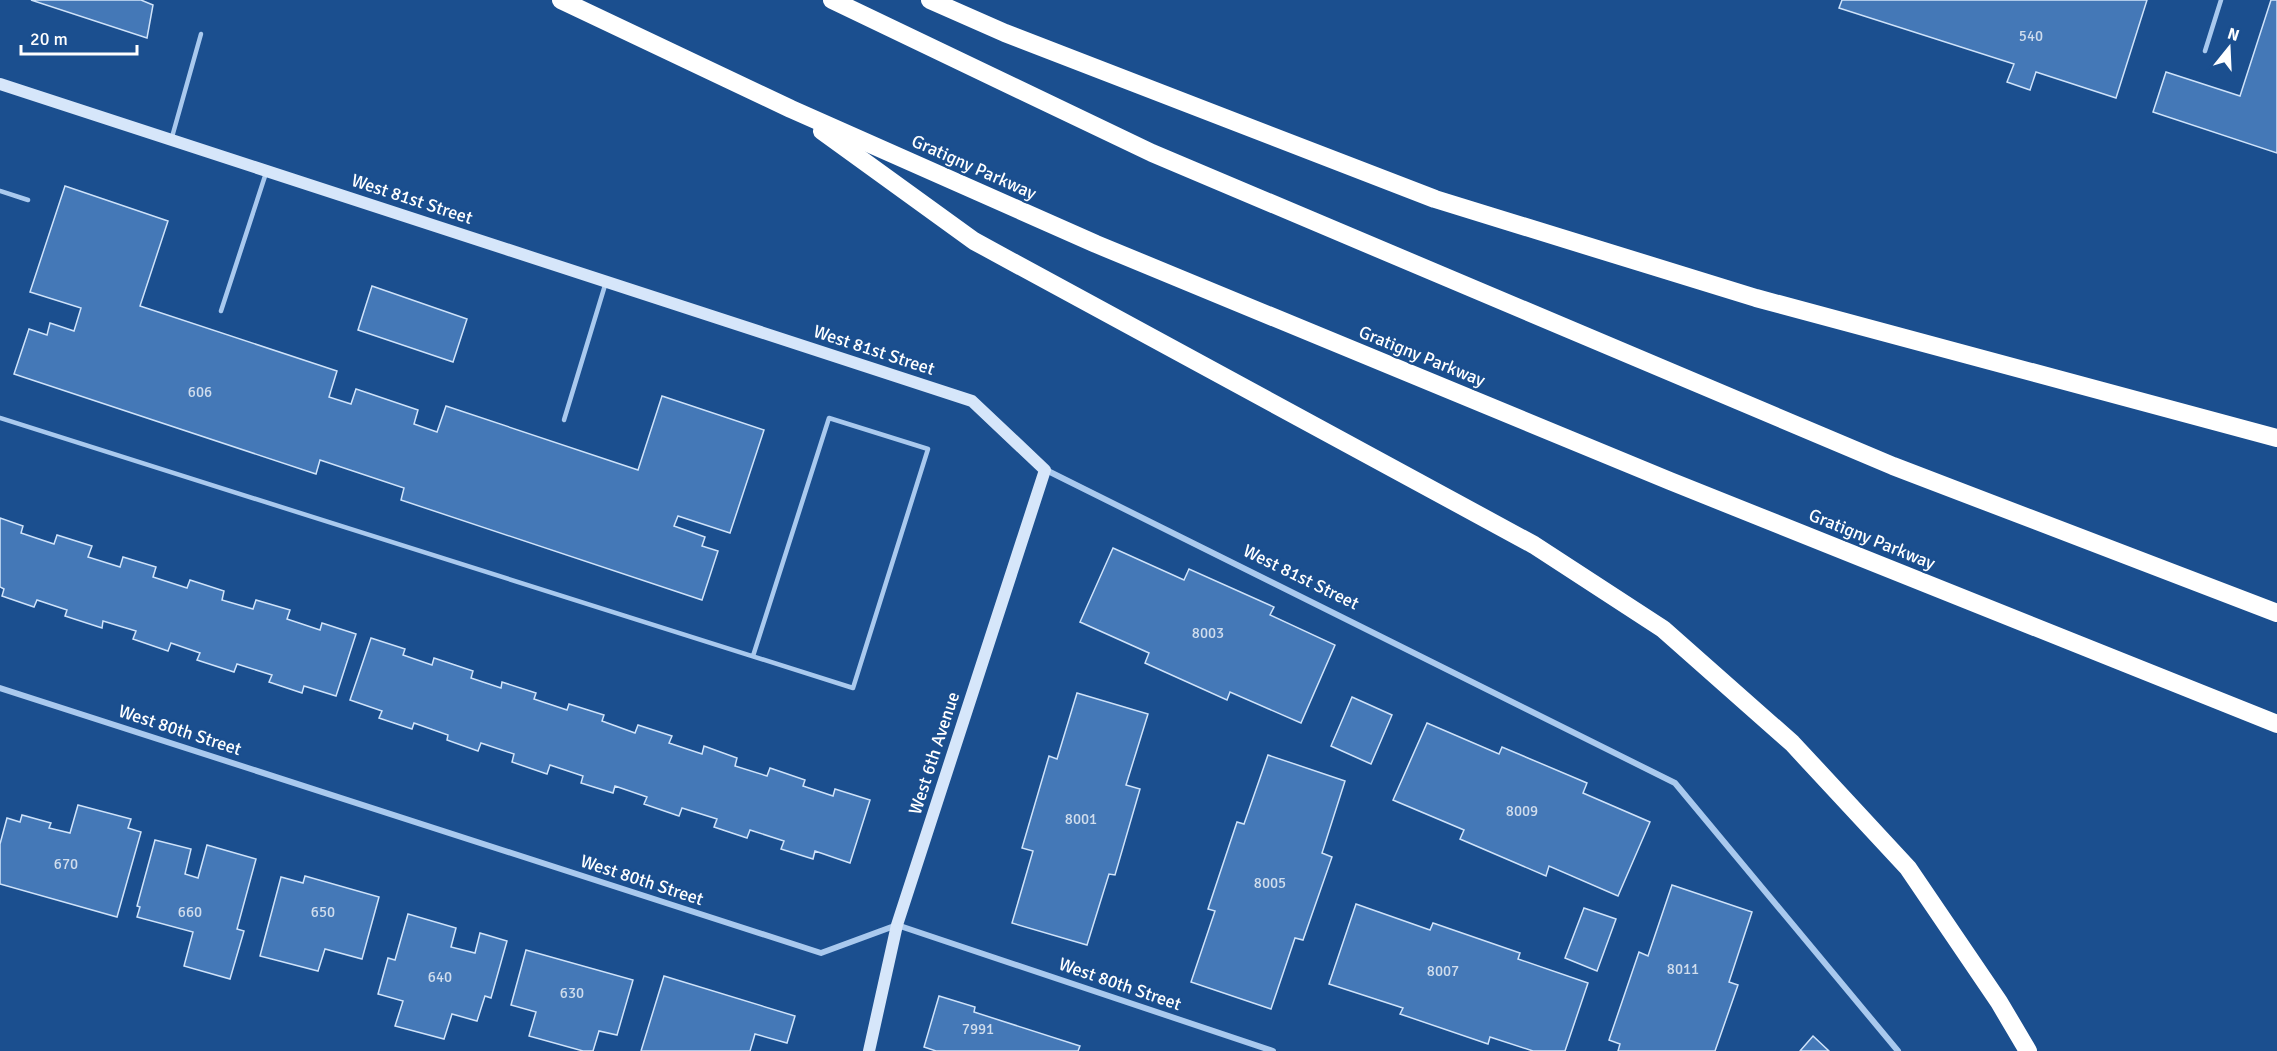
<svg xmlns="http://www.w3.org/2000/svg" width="2277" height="1051" font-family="Signika,sans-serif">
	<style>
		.building { fill: #4478b7; stroke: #cfe3fa; stroke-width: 1.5 }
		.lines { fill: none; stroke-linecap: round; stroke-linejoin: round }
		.lane { stroke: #a9c9ee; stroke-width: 4.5 }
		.street { stroke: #a9c9ee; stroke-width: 6 }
		.secondary { stroke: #d6e6fa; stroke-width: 12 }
		.highway { stroke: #fff; stroke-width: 18 }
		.labels { text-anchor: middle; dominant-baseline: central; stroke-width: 4.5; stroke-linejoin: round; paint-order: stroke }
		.number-label { font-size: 15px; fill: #d0dded }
		.street-label { font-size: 18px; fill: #fff; stroke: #1b4f8f }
	</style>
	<rect width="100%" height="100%" fill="#1b4f8f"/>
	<g class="building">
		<polygon points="31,0 141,0 153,5 147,38"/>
		<polygon points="1842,0 2147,0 2116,98 2036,72 2030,90 2007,82 2014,64 1839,8"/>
		<polygon points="2271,0 2277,0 2277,153 2153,112 2166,72 2240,96"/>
		<polygon points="65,186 168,221 140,306 337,371 329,397 351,404 356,389 418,410 414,424 437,432 446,406 638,470 662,396 764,430 730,533 678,516 674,526 705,537 702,546 718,551 702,600 401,500 404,488 320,460 316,474 14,374 29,329 47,335 50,323 74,331 81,308 30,292"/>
		<polygon points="372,286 467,319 453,362 358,330"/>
		<polygon points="0,518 23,526 21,533 54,544 57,535 92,546 88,557 120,567 123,557 156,567 153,577 187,588 190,580 224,591 222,600 253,609 256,600 290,610 287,619 320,630 322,623 356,634 336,696 304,686 302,693 269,682 272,675 237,664 234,672 197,660 200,653 171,643 168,651 133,639 136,631 103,621 102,628 65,616 67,610 37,600 34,607 2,596 4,589 0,587"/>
		<polygon points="1113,548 1184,580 1189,569 1274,607 1270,615 1335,645 1301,723 1230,692 1227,700 1145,663 1149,653 1080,622"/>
		<polygon points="371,638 405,649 403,655 432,665 434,658 473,671 471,678 501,688 502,682 536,693 534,699 567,710 569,704 604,715 602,721 635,733 638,725 672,736 669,743 702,754 704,746 737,758 735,766 767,776 770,768 805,780 803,786 833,796 835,789 870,800 850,863 815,851 813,859 781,849 784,841 750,830 747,838 714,827 717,819 682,808 679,816 644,804 647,797 615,786 613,793 581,783 583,776 550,765 547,774 512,762 514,754 481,743 478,751 447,740 448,735 414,723 412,729 379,718 382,711 350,700"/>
		<polygon points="1077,693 1148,714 1126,785 1140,789 1115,875 1109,874 1087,945 1012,923 1033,851 1022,848 1049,756 1057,759"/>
		<polygon points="1352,697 1392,715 1371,764 1331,746"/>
		<polygon points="1427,723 1499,754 1502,747 1587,783 1583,793 1650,822 1618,896 1549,866 1546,876 1460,839 1464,830 1393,800"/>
		<polygon points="1268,755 1345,781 1322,853 1332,857 1303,940 1295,938 1271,1009 1191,982 1215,911 1208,909 1237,822 1244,824"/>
		<polygon points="78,805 131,819 128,828 141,832 117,917 0,884 0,844 7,818 20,822 22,815 51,823 49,828 70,833"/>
		<polygon points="155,840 191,849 185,874 198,878 207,845 256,859 237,929 244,931 230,979 184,966 193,932 137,917 140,907 137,906"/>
		<polygon points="305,876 379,897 362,959 325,949 318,971 260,956 281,877 303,883"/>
		<polygon points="1672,885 1752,912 1729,982 1738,985 1715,1051 1618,1051 1620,1044 1609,1040 1639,952 1648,956"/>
		<polygon points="1356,904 1430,930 1433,923 1520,953 1518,959 1588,983 1565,1051 1533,1051 1490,1037 1488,1044 1400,1014 1403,1008 1329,984"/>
		<polygon points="1584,908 1616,919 1597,971 1565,958"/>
		<polygon points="408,914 456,928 451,947 475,953 480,933 507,941 491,998 485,996 477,1021 452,1014 444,1039 395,1026 403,1001 378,994 388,958 395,960"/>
		<polygon points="526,950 633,980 617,1035 599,1031 593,1051 583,1051 529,1036 536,1012 511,1005"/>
		<polygon points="664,976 795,1016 787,1043 755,1034 750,1051 641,1051"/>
		<polygon points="939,996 975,1007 974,1012 1080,1046 1078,1051 936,1051 924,1047"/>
		<polygon points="1813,1036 1829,1051 1800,1051"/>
	</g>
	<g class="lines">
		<g class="lane">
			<polyline points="2205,51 2221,0"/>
			<polyline points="172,137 201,34"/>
			<polyline points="0,191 28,200"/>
			<polyline points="221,311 266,173"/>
			<polyline points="0,418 853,688 928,449 829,418 753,656"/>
			<polyline points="564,420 606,282"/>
		</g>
		<g class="street">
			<polyline points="1046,470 1675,783 1898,1051"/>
			<polyline points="0,688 821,953 897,925 1273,1051"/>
		</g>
		<polyline class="secondary" points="0,84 972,401 1045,470 897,925 869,1051"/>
		<g class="highway">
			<polyline points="561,0 791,109 1096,244 1670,481 2277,724"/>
			<polyline points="832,0 1152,153 1893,466 2277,613"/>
			<polyline points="930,0 1005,33 1435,199 1756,298 2277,438"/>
			<polyline points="822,131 974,241 1534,545 1663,629 1792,743 1908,868 1999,1002 2028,1051"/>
		</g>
	</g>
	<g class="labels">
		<g class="number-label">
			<text x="2031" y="36">540</text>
			<text x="200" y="392">606</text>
			<text x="1208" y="633">8003</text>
			<text x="1522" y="811">8009</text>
			<text x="1081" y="819">8001</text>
			<text x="66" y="864">670</text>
			<text x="1270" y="883">8005</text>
			<text x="190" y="912">660</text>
			<text x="323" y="912">650</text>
			<text x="1683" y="969">8011</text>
			<text x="1443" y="971">8007</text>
			<text x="440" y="977">640</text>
			<text x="572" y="993">630</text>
			<text x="978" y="1029">7991</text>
		</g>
		<g class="street-label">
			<text transform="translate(974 167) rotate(24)">Gratigny Parkway</text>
			<text transform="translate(412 199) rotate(18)">West 81st Street</text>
			<text transform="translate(874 350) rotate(18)">West 81st Street</text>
			<text transform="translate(1422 356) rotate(22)">Gratigny Parkway</text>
			<text transform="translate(1872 539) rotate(22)">Gratigny Parkway</text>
			<text transform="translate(1301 577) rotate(26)">West 81st Street</text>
			<text transform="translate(180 730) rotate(18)">West 80th Street</text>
			<text transform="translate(934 753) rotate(-72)">West 6th Avenue</text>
			<text transform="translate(642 880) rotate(18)">West 80th Street</text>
			<text transform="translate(1120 984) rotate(19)">West 80th Street</text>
		</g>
	</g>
	<g transform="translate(2229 48) rotate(18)" stroke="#1b4f8f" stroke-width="4.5" paint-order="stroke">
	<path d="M0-4.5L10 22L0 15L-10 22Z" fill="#ffffff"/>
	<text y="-9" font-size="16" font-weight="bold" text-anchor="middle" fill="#ffffff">N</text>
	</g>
	<path d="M21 45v9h116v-9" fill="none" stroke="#ffffff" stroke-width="3"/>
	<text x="30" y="45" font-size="18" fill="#ffffff" stroke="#1b4f8f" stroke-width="4.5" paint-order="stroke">20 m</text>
</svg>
